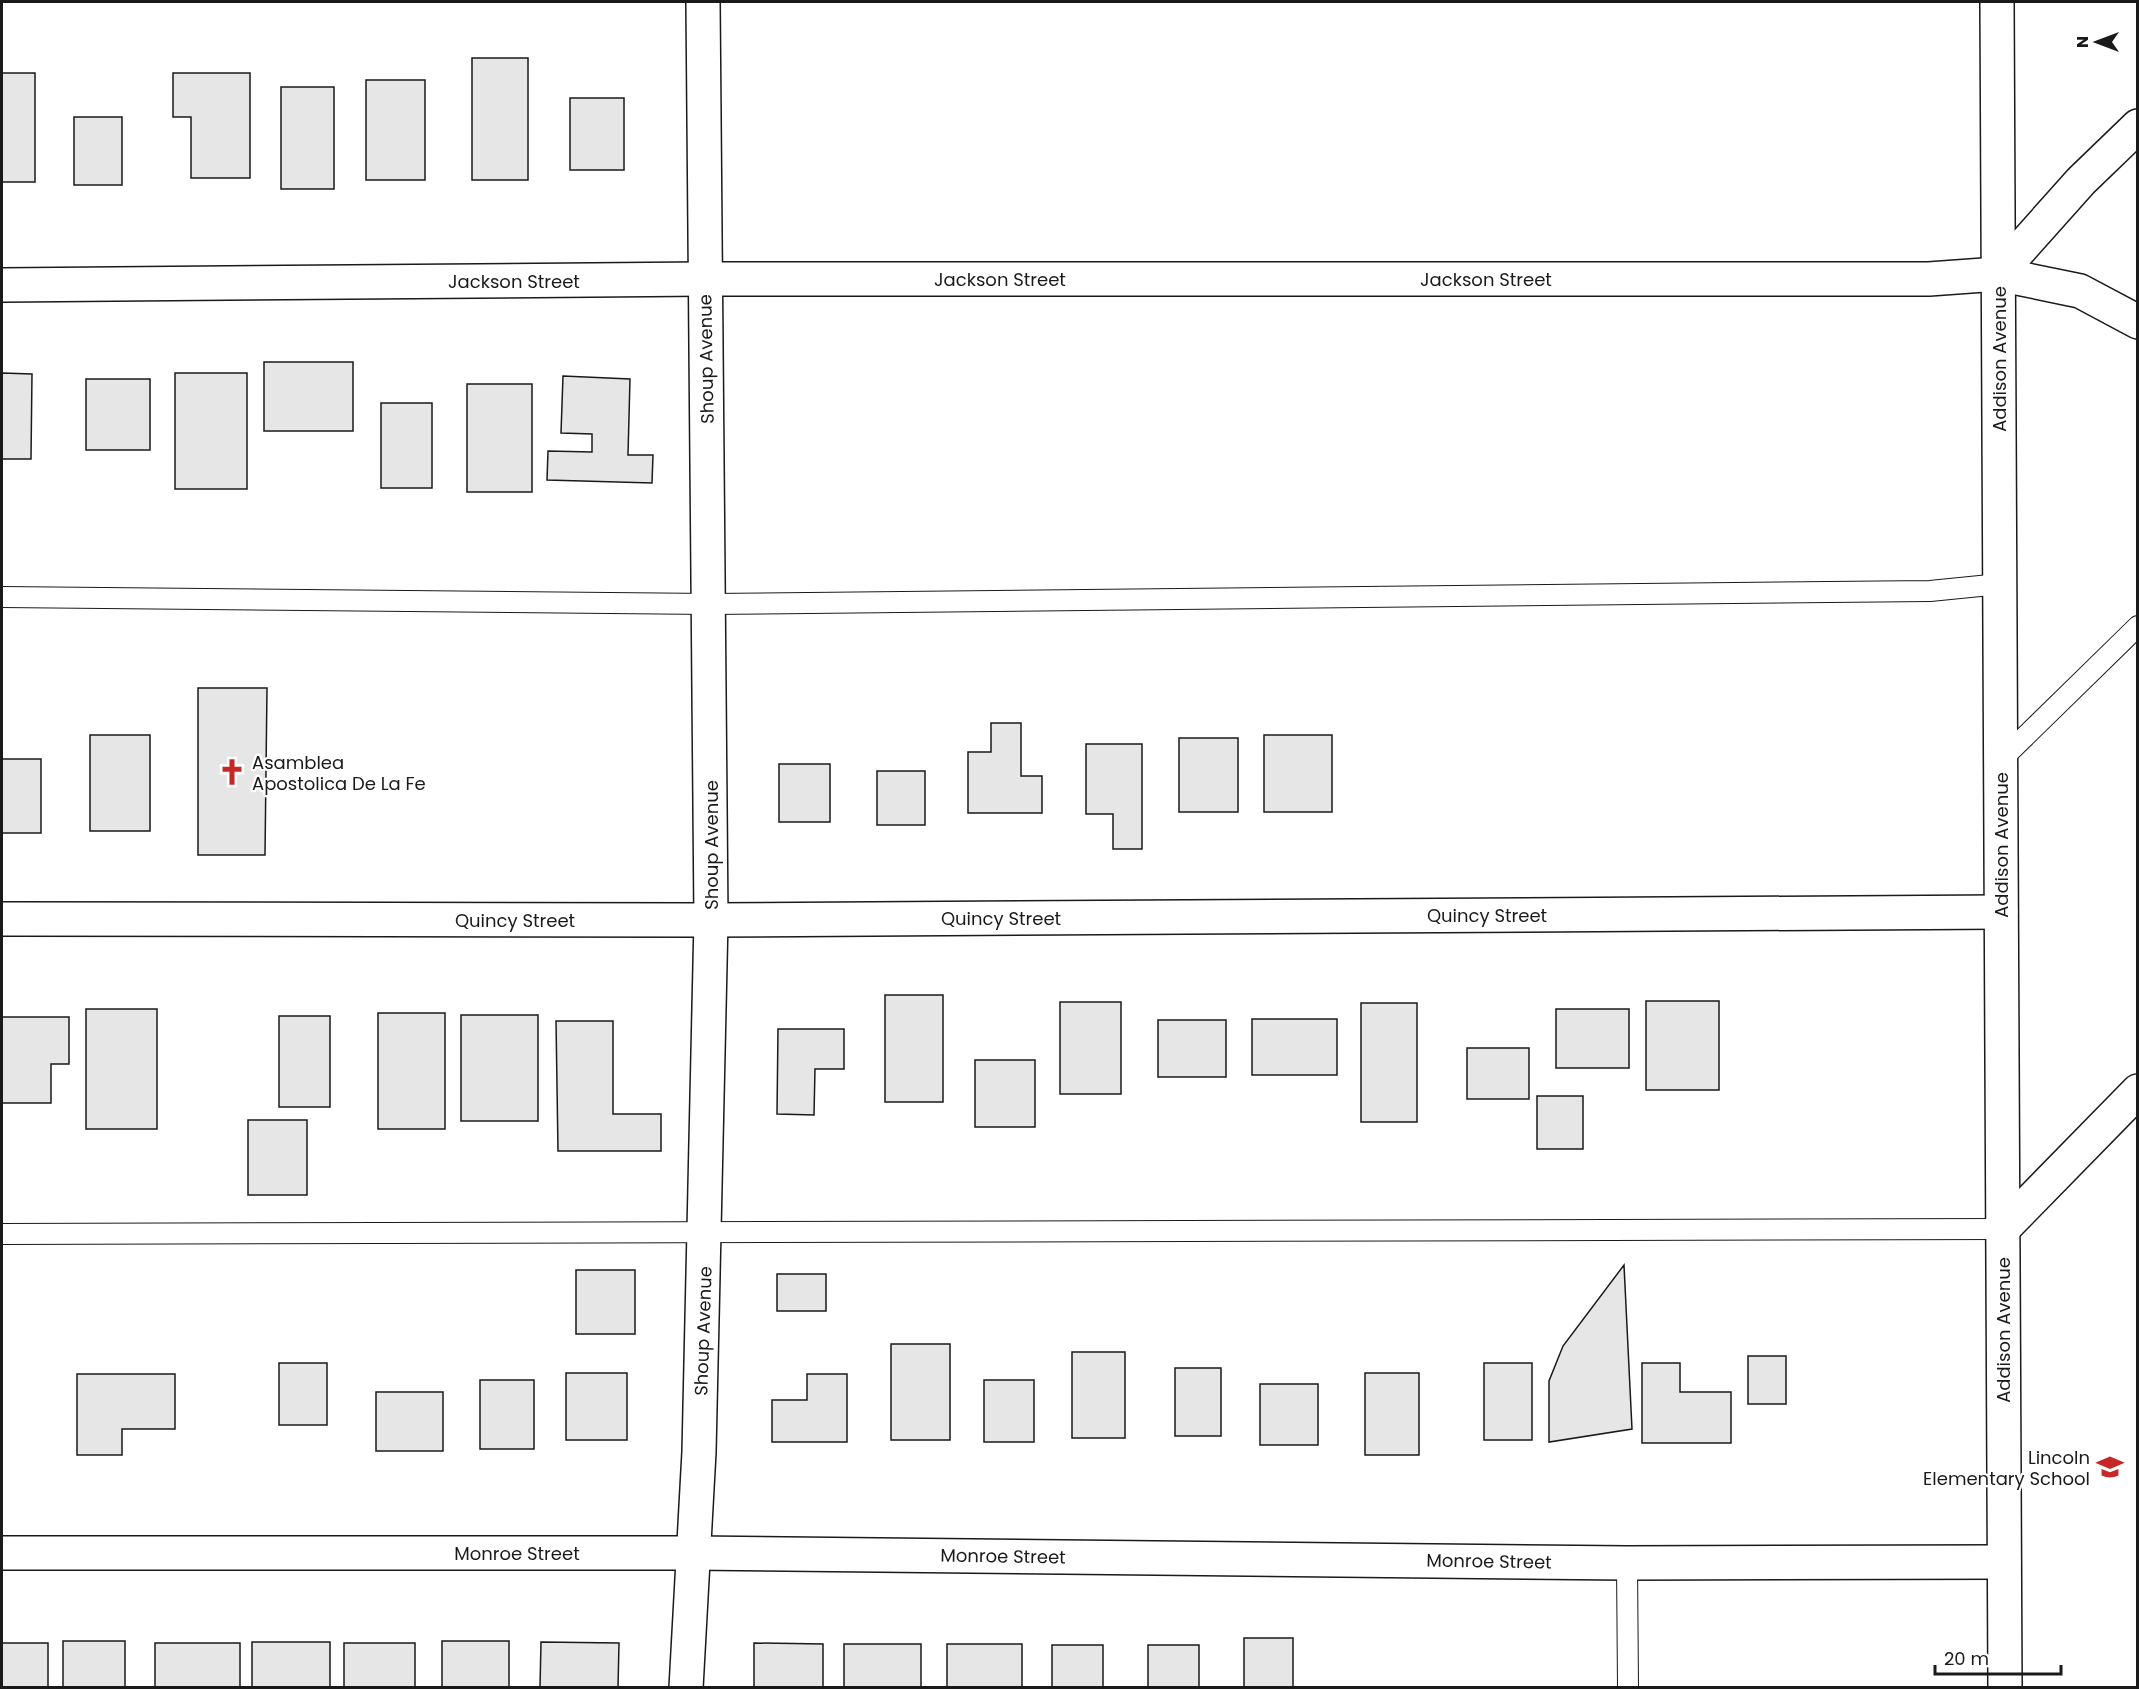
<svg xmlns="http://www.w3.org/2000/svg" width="2139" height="1689" font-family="Poppins,sans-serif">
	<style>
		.building { fill: #e6e6e6; stroke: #1a1a1a; stroke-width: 1.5 }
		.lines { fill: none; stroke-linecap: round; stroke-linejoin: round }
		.service-casing { stroke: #1a1a1a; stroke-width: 22 }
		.minor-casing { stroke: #1a1a1a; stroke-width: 36 }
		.tertiary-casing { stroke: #1a1a1a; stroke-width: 36 }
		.primary-casing { stroke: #1a1a1a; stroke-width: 36 }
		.service { stroke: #fff; stroke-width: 20 }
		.minor { stroke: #fff; stroke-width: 33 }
		.tertiary { stroke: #fff; stroke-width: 33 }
		.primary { stroke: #fff; stroke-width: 33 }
		.labels { text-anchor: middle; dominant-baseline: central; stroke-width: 4.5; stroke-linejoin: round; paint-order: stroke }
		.street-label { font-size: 18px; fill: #1a1a1a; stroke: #fff }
		.poi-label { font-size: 18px; fill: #1a1a1a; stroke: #fff; text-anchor: start }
	</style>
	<rect width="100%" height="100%" fill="#fff"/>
	<g class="building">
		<rect x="472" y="58" width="56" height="122"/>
		<rect x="2" y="73" width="33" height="109"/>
		<polygon points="173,73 250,73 250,178 191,178 191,117 173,117"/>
		<rect x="366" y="80" width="59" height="100"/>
		<rect x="281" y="87" width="53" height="102"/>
		<rect x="570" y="98" width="54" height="72"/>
		<rect x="74" y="117" width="48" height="68"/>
		<rect x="264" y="362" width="89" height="69"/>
		<polygon points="2,373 32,374 31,459 2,459"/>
		<rect x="175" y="373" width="72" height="116"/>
		<polygon points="563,376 630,379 628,455 653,455 652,483 547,480 548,451 592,452 592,434 561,433"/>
		<rect x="86" y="379" width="64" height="71"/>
		<rect x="467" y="384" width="65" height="108"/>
		<rect x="381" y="403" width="51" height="85"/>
		<polygon points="198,688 267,688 265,855 198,855"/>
		<polygon points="991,723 1021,723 1021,776 1042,776 1042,813 968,813 968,752 991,752"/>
		<rect x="90" y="735" width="60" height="96"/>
		<rect x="1264" y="735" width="68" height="77"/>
		<rect x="1179" y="738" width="59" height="74"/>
		<polygon points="1086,744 1142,744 1142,849 1113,849 1113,814 1086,814"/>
		<rect x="2" y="759" width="39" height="74"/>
		<rect x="779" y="764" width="51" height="58"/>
		<rect x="877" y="771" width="48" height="54"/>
		<rect x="885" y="995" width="58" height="107"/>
		<rect x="1646" y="1001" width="73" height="89"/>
		<rect x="1060" y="1002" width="61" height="92"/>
		<rect x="1361" y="1003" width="56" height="119"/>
		<rect x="86" y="1009" width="71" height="120"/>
		<rect x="1556" y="1009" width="73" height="59"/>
		<rect x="378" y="1013" width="67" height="116"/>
		<rect x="461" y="1015" width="77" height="106"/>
		<rect x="279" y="1016" width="51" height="91"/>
		<polygon points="2,1017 69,1017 69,1064 51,1064 51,1103 2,1103"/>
		<rect x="1252" y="1019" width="85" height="56"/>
		<rect x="1158" y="1020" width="68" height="57"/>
		<polygon points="556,1021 613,1021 613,1114 661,1114 661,1151 558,1151"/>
		<polygon points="778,1029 844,1029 844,1069 815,1069 814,1115 777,1114"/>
		<rect x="1467" y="1048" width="62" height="51"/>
		<rect x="975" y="1060" width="60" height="67"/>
		<rect x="1537" y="1096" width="46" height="53"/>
		<rect x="248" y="1120" width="59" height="75"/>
		<polygon points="1624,1265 1632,1429 1549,1442 1549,1381 1563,1346"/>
		<rect x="576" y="1270" width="59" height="64"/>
		<rect x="777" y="1274" width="49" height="37"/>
		<rect x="891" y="1344" width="59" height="96"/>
		<rect x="1072" y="1352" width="53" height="86"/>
		<rect x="1748" y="1356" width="38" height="48"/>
		<rect x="279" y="1363" width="48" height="62"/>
		<rect x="1484" y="1363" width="48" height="77"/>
		<polygon points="1642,1363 1680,1363 1680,1392 1731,1392 1731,1443 1642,1443"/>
		<rect x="1175" y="1368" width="46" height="68"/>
		<rect x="566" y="1373" width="61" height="67"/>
		<rect x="1365" y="1373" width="54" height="82"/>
		<polygon points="77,1374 175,1374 175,1429 122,1429 122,1455 77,1455"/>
		<polygon points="807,1374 847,1374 847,1442 772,1442 772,1400 807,1400"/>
		<rect x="480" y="1380" width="54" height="69"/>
		<rect x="984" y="1380" width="50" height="62"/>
		<rect x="1260" y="1384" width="58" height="61"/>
		<rect x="376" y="1392" width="67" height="59"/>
		<rect x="1244" y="1638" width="49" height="50"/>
		<rect x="63" y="1641" width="62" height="47"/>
		<rect x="442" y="1641" width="67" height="47"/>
		<rect x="252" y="1642" width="78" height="46"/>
		<polygon points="541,1642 619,1643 618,1688 540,1688"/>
		<rect x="2" y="1643" width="46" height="45"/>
		<rect x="155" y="1643" width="85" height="45"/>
		<rect x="344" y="1643" width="71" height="45"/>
		<polygon points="754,1643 823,1644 823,1688 754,1688"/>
		<rect x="844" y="1644" width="77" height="44"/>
		<rect x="947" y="1644" width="75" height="44"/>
		<rect x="1052" y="1645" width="51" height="43"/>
		<rect x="1148" y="1645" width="51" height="43"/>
	</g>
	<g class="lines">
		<defs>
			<g id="service">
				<polyline points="2,597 710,604 1930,591 2000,584"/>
				<polyline points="2000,761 2138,626"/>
				<polyline points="2,1234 2003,1229"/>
				<polyline points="1627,1563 1628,1688"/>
			</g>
			<g id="minor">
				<polyline points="1998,274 2081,181 2138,126"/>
				<polyline points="2,285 704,279 1929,279 1998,274 2080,291 2138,322"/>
				<polyline points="2,919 711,920 2001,912"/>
				<polyline points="2003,1229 2138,1091"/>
				<polyline points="2,1553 693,1553 1627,1563 2004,1562"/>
			</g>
			<polyline id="tertiary" points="686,1688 699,1452 711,920 703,2"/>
			<polyline id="primary" points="1997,2 2005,1688"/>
		</defs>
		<use href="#service" class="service-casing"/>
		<use href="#minor" class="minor-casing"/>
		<use href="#tertiary" class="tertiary-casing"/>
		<use href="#primary" class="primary-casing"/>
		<use href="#service" class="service"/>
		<use href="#minor" class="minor"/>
		<use href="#tertiary" class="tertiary"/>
		<use href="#primary" class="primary"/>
	</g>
	<defs>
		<symbol id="church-bare" viewBox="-9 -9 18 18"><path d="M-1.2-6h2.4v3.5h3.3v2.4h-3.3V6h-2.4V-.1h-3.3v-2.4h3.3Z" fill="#c62828" stroke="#fff" stroke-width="2.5" paint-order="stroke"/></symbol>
		<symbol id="school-bare" viewBox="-9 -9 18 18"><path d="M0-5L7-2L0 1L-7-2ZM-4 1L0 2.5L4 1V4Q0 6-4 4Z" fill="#c62828" stroke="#fff" stroke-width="2.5" paint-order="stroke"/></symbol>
	</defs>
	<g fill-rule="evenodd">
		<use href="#church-bare" x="213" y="753" width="38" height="38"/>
		<use href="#school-bare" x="2091" y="1448" width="38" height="38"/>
	</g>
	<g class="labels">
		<g class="street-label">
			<text x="1000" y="279">Jackson Street</text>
			<text x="1486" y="279">Jackson Street</text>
			<text x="514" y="281">Jackson Street</text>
			<text transform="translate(706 359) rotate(-91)">Shoup Avenue</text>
			<text transform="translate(1999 359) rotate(-90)">Addison Avenue</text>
			<text transform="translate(711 845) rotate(-90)">Shoup Avenue</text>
			<text transform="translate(2001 845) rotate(-90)">Addison Avenue</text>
			<text x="1487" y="915">Quincy Street</text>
			<text x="1001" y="918">Quincy Street</text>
			<text x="515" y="920">Quincy Street</text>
			<text transform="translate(2003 1330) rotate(-90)">Addison Avenue</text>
			<text transform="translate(703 1331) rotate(-88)">Shoup Avenue</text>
			<text x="517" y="1553">Monroe Street</text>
			<text transform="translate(1003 1556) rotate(1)">Monroe Street</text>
			<text transform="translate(1489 1561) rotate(1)">Monroe Street</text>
		</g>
		<g class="poi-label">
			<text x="252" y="762">Asamblea<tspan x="252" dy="21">Apostolica De La Fe</tspan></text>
			<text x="2090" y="1457" text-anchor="end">Lincoln<tspan x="2090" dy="21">Elementary School</tspan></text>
		</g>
	</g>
	<rect width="2139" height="1689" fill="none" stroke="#1a1a1a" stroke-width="6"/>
	<g transform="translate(2097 42) rotate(270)" stroke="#ffffff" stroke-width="4.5" paint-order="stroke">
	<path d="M0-4.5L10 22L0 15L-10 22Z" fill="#1a1a1a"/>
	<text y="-9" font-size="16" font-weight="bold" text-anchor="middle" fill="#1a1a1a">N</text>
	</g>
	<path d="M1935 1665v9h126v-9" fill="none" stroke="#1a1a1a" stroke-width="3"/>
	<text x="1944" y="1665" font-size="18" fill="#1a1a1a" stroke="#ffffff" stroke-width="4.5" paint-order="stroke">20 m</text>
</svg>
